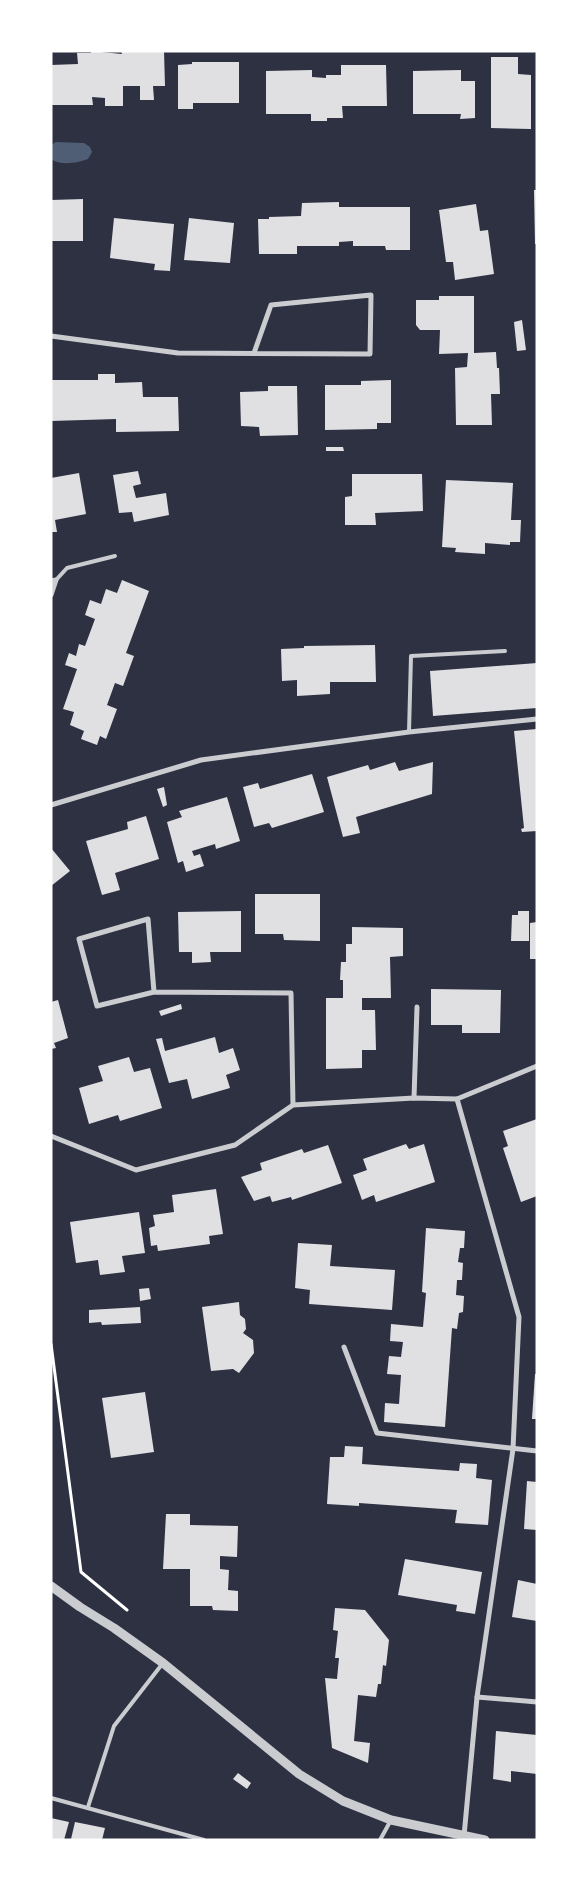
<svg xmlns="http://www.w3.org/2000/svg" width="588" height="1891" font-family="'Fira Sans',sans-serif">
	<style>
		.water { fill: #4f5d75 }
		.building { fill: #e0e0e3 }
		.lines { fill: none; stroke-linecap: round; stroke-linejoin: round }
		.path { stroke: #fff; stroke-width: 3 }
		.service { stroke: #caccd0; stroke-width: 4 }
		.minor { stroke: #caccd0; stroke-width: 5 }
		.tertiary { stroke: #caccd0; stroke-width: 9 }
	</style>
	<rect width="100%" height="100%" fill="#2d3142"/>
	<path class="water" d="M56,142L84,143L90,147L92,152L88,159C78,163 60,166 51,159V145Z"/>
	<g class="building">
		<polygon points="91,51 122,54 121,51 164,51 165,86 153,86 154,100 140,100 140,86 123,86 123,106 105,106 105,98 92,97 93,105 51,105 51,65 78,64 77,53 91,53"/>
		<polygon points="491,57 518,57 518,74 531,75 531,129 491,128"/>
		<polygon points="192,62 239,62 239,103 193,103 193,109 178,109 178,65 192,64"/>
		<polygon points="341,65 386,65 387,106 342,106 343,118 327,118 327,121 311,121 311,114 266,114 266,71 312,70 312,77 326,78 326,75 341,75"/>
		<polygon points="461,70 461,81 475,81 475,118 460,119 461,114 413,114 413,71"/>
		<polygon points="534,190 537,190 537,244 535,244"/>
		<polygon points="83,199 83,241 51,241 51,200"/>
		<polygon points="339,202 339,207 410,207 410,250 386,250 385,246 353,246 353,241 339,242 339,246 297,246 297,254 259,254 258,219 269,219 269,217 301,216 302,203"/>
		<polygon points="476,204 480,231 488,230 494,274 455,280 453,262 446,262 439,210"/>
		<polygon points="114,218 174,224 170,271 154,270 155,264 110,258"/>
		<polygon points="189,218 234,223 230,263 184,260"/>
		<polygon points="439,296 474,296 474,353 496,352 497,368 499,368 500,394 491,394 492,425 456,425 455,368 467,367 468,353 439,354 440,330 420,330 416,325 416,300 439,300"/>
		<polygon points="522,320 526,350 517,351 514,322"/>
		<polygon points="98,374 115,374 115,383 142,382 143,397 178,397 179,431 116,432 116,419 51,421 51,380 98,380"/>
		<polygon points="391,380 391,423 377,423 377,429 325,430 325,385 361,385 361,381"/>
		<polygon points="268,386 297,386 298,435 260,436 259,427 241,426 240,392 268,391"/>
		<polygon points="326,447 343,447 344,451 326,451"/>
		<polygon points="138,471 141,484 133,486 136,498 166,493 169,515 134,522 132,512 119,513 113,475"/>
		<polygon points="79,473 86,514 55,520 57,532 51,532 51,478"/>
		<polygon points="352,474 422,474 423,511 375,513 376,525 345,525 345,497 352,496"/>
		<polygon points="446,480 513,483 511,520 521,520 520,542 510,542 510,545 485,543 485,554 455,552 456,548 442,547"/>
		<polygon points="122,580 149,591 126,653 134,656 123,686 115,683 107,705 117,709 106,739 100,736 97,745 81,739 84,731 70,725 74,712 63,709 77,669 65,665 69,653 76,656 79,644 85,646 95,619 85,615 90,600 101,604 106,589 117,593"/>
		<polygon points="375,645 376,682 330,682 330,694 297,696 297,680 282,681 281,649 304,648 304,646"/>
		<polygon points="537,663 537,708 433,716 430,671"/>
		<polygon points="537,729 537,831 522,832 521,829 524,828 514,731"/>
		<polygon points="395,762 399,771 433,762 432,794 356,817 360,833 343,837 327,777 368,765 370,770"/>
		<polygon points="312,774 324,812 272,828 269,823 254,827 243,787 258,783 260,789"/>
		<polygon points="164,787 167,805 163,807 157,789"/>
		<polygon points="227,797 240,841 216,849 215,844 192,851 194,856 200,854 204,866 186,872 183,861 178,863 167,822 182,817 179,811"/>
		<polygon points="146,816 159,859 115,873 120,890 102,895 86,841 128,829 127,822"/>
		<polygon points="51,848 70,871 51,886"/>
		<polygon points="255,894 320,894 320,941 284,940 283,934 255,934"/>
		<polygon points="241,911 241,952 210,952 211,962 192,963 192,952 179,952 178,912"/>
		<polygon points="518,911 529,911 529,941 511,941 512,915 518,915"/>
		<polygon points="537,922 537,959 530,959 530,923"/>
		<polygon points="352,927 403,928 403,956 390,957 391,998 362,998 362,1010 375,1010 376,1050 362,1050 362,1068 326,1069 326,998 343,998 343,980 340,980 341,962 346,962 346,944 352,944"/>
		<polygon points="431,989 501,990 500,1033 462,1033 462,1025 431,1025"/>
		<polygon points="58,1000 68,1038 54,1043 56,1048 51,1049 51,1002"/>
		<polygon points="181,1004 182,1009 161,1016 159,1011"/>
		<polygon points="215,1037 219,1053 233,1048 240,1070 226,1075 230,1088 192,1099 187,1079 169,1083 156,1039 162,1038 165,1051"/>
		<polygon points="129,1057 134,1072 150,1068 162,1108 120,1121 118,1115 89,1124 79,1088 103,1081 98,1066"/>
		<polygon points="537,1119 537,1196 521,1202 503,1148 508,1146 503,1131"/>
		<polygon points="406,1144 409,1149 424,1144 435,1182 376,1202 374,1195 362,1200 353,1175 367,1170 363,1159"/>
		<polygon points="328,1145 342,1183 292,1200 291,1197 272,1202 270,1196 254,1201 241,1177 262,1170 260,1163 302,1149 304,1153"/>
		<polygon points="216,1189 223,1234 209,1236 210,1244 158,1251 157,1245 151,1246 149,1228 155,1226 153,1215 174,1212 172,1195"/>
		<polygon points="139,1212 145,1253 122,1256 125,1272 100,1275 98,1260 76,1263 70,1222"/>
		<polygon points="426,1228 465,1231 464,1248 460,1248 458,1262 463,1263 462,1280 457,1280 456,1295 464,1296 463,1312 459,1313 457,1329 452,1328 445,1427 384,1422 385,1403 399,1404 401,1375 387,1374 389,1356 401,1357 403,1342 390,1341 391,1324 423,1327 426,1293 422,1292"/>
		<polygon points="298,1243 332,1245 330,1266 395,1270 392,1310 309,1304 310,1290 295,1288"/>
		<polygon points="149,1288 151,1299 140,1301 139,1289"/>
		<polygon points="239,1302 240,1315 245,1319 246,1329 243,1333 253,1340 254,1353 239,1373 233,1369 211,1371 202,1307"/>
		<polygon points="140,1307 141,1323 102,1325 101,1322 89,1323 89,1310"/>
		<polygon points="535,1374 537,1374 537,1419 532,1419"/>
		<polygon points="145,1392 154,1452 111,1458 102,1398"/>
		<polygon points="345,1446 363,1447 362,1464 459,1471 460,1463 477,1464 476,1478 492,1480 488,1525 455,1523 457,1510 359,1503 359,1506 327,1504 330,1457 344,1457"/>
		<polygon points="527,1481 537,1482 537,1530 524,1529"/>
		<polygon points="166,1514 190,1514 190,1525 238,1526 237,1557 220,1556 220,1569 229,1570 228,1590 238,1591 238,1611 213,1610 212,1606 190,1606 190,1569 163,1569"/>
		<polygon points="405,1559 482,1572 475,1614 456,1611 457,1605 398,1595"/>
		<polygon points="518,1580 537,1584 537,1621 512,1617"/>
		<polygon points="335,1608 365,1610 389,1640 386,1666 383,1665 381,1684 378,1684 376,1697 358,1695 354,1741 370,1743 368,1763 332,1748 325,1678 337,1679 339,1658 335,1658 338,1631 333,1630"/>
		<polygon points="496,1731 537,1735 537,1774 511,1771 511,1782 493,1779"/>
		<polygon points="238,1773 251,1783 247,1789 233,1779"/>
		<polygon points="51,1818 69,1822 64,1840 51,1840"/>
		<polygon points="75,1822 105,1828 102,1840 71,1839"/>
	</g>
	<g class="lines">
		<polyline class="path" points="51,1344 81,1572 127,1610"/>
		<g class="service">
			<polyline points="56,580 67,568 115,556"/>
			<polyline points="409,732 411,656 505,651"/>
			<polyline points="51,1798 204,1840"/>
			<polyline points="88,1807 114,1726 163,1663"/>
			<polyline points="380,1840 391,1820"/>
		</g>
		<g class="minor">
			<polyline points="51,336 178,353 370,354 371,295 271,305 254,353"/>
			<polyline points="51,581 56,580 51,595"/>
			<polyline points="51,805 201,760 409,732 537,719"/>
			<polyline points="154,992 148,919 79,939 97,1006 154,992 291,993 293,1105"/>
			<polyline points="414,1098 417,1007"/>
			<polyline points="457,1099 519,1317 513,1449 477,1697 464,1836"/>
			<polyline points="51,1136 136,1170 235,1145 293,1105 414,1098 457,1099 537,1066"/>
			<polyline points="344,1347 377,1433 537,1451"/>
			<polyline points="477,1697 537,1702"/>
		</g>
		<polyline class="tertiary" points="51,1586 80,1607 114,1628 163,1663 299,1774 343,1801 391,1820 485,1840"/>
	</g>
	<rect width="588" height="1891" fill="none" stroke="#ffffff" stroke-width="105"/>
</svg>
